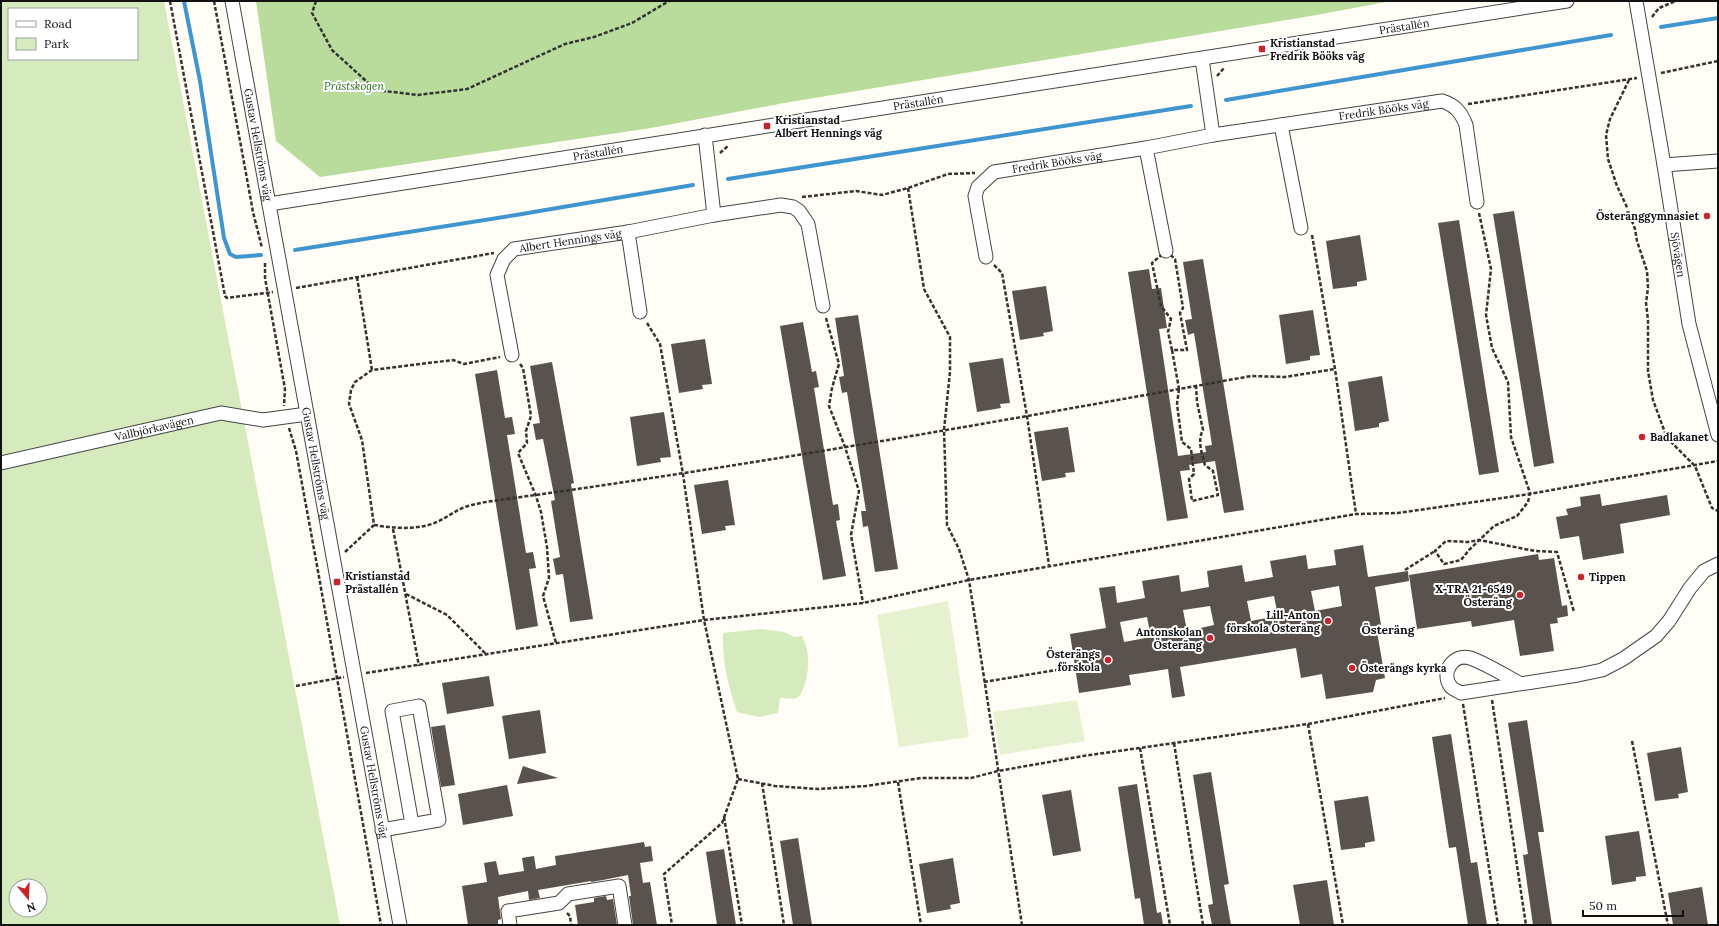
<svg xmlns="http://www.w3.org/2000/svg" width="1719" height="926" font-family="Lora,serif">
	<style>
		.green { fill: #d5ebbd; fill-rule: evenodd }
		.forest { fill: #b9dc9c }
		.pitch { fill: #e6f2cf }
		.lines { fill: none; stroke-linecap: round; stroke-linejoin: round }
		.stream { stroke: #3f96cf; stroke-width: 4 }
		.building { fill: #5a524d; fill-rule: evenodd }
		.minor-casing { stroke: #444; stroke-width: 15 }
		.path { stroke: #333; stroke-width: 2.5; stroke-dasharray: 4 2; stroke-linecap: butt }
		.minor { stroke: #fff; stroke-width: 13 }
		.poi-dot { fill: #c4262e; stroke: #fff; stroke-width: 1.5 }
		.labels { text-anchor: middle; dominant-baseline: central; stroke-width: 4; stroke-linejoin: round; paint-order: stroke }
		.street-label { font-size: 11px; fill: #111; stroke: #fff }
		.poi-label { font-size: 11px; font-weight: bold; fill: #111; stroke: #fff; text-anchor: start }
		.park-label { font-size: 11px; font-style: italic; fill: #2f6b1f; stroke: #fff }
		.neighbourhood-label { font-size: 12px; font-weight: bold; fill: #111; stroke: #fff }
	</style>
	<rect width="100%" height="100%" fill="#fffdf5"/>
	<g class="green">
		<path d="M1,1H164L340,925H1ZM9,9H137V59H9ZM16,886H40V910H16Z"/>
		<path d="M760,629L784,632L794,637L802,636C812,655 809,678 800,696L794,699L780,698L778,713L759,717L737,712C728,686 722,661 723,633Z"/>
	</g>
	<polygon class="forest" points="256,1 1391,1 1311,16 784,103 651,128 320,177 276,141"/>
	<g class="pitch">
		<polygon points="948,601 969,737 899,747 877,615"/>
		<polygon points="1077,700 1085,741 1000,755 993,712"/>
	</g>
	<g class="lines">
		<g class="stream">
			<polyline points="184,1 200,81 224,238 230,254 236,257 261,255"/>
			<polyline points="1661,27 1718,18"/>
			<polyline points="1226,100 1611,35"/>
			<polyline points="728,179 1191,106"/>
			<polyline points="295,250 516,215 693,185"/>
		</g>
	</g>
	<g class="building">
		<polygon points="1514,211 1554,463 1534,467 1493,214"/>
		<polygon points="1459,220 1499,472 1479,475 1438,223"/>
		<polygon points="1360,235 1367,280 1357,282 1357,286 1333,289 1326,241"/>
		<polygon points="1203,259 1244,510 1224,513 1215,461 1189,465 1190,470 1180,471 1188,518 1167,521 1128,272 1149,269 1152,289 1161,288 1167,328 1159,329 1178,456 1206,452 1205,446 1212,445 1194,333 1188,335 1185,320 1192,319 1183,262"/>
		<polygon points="1046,286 1053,331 1043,333 1044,336 1020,340 1012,291"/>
		<polygon points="1313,310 1320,355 1310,356 1310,360 1286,364 1279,315"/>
		<polygon points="858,315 898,569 875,572 868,526 863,527 861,511 866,511 847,392 842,393 839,377 844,376 835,318"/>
		<polygon points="803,322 812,372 816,371 819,387 814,388 833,505 838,504 840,520 836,521 846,576 823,580 780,326"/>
		<polygon points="705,339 712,384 702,385 703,389 679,393 671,344"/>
		<polygon points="1003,358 1010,403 1000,404 1001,408 977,412 969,363"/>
		<polygon points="552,362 574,483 571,484 593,619 570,622 563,574 556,575 553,559 560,557 551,501 555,500 543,439 536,440 533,424 540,423 530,366"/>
		<polygon points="497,370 505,418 512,417 515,434 507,435 526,553 533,552 536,568 529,569 538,626 516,630 475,374"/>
		<polygon points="1382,376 1389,421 1379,423 1379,427 1355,431 1348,382"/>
		<polygon points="664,412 671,457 660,458 661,462 637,466 630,417"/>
		<polygon points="1068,427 1075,472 1065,473 1066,477 1042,481 1034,432"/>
		<polygon points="728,480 735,525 725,526 726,530 702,534 694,485"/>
		<polygon points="1600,494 1602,506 1667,495 1670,515 1620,524 1624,553 1583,560 1579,536 1560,539 1556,517 1568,515 1566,509 1581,506 1580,497"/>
		<path d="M1363,545L1368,577L1408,571L1409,581L1375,587L1381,625L1376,626L1385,678L1376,680L1373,692L1326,699L1322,674L1301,678L1296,648L1180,667L1185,696L1172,698L1168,669L1129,675L1131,685L1079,693L1070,634L1106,628L1099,588L1115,586L1117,603L1145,598L1142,581L1179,575L1181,592L1209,587L1207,571L1242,565L1245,582L1273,577L1270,561L1306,555L1308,569L1336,565L1334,550ZM1339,586L1342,606L1315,611L1311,591ZM1274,596L1278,616L1251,621L1247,601ZM1210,606L1214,625L1187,631L1183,610ZM1147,617L1151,637L1124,642L1120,622Z"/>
		<polygon points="1538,554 1539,560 1554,558 1562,606 1567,605 1568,616 1557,618 1558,623 1550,624 1554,651 1520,656 1514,620 1472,627 1471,621 1417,629 1409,575"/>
		<polygon points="489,676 494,706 447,714 442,683"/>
		<polygon points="540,710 546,753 509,759 502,716"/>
		<polygon points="1527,720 1544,832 1538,832 1552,925 1533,925 1523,855 1528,854 1508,723"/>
		<polygon points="445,725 455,785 441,787 431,727"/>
		<polygon points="1451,734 1471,863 1477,862 1487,925 1468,925 1456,847 1449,848 1432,737"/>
		<polygon points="1681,747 1688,792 1678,794 1679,798 1655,801 1647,753"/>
		<polygon points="523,766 558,778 517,784"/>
		<polygon points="1211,772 1229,884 1224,885 1231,925 1212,925 1208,905 1213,904 1193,775"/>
		<polygon points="1137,784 1157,913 1161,912 1163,925 1144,925 1140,898 1135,899 1118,787"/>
		<polygon points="507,785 513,816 463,825 458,794"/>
		<polygon points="1071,790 1081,851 1053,856 1042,795"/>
		<polygon points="1368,796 1375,841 1365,843 1365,847 1341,850 1334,801"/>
		<polygon points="1639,831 1646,876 1636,877 1636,881 1612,885 1605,836"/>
		<polygon points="798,838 812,925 793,925 780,841"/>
		<polygon points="644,842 645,847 651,846 653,861 640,863 643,883 650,882 657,925 633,925 629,896 631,896 628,875 603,880 591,882 591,881 538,890 540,898 529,900 528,891 498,897 501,919 498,920 498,925 468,925 462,886 487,882 484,863 496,861 499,875 524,871 522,858 534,856 536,869 556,865 555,856"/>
		<polygon points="724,849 736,925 717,925 706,852"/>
		<polygon points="953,858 960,903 950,905 951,909 927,913 919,864"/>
		<polygon points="1327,880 1334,925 1300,925 1293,885"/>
		<polygon points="1702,887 1708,925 1673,925 1668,893"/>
		<polygon points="606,896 607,900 613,899 617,925 578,925 575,905 594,902 594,898"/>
	</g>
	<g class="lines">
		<defs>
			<g id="minor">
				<path id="s1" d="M232,1L400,925"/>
				<path id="s2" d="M1636,1L1664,165L1689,324L1718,435"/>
				<polyline points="1202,59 1213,135"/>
				<polyline points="1281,125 1301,228"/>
				<polyline points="705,135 714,215"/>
				<polyline points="1146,148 1166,251"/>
				<polyline points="1664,165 1718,161"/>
				<path id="s3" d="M269,204L1567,1"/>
				<polyline points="628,232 640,312"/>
				<path id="s4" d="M986,257L975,196L978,187L994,172L1146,148L1213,135L1442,101C1455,105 1461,112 1466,125L1477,202"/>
				<path id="s5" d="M512,355L497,275L504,259L514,249L628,232L714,215L781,205L793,207L799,211L808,224L823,306"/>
				<path id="s6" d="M1,463L221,413L263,420L307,414"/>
				<path d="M1519,683C1506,676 1483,662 1470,658C1453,653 1440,673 1451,687C1454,690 1458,691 1461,693L1578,675L1602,670L1623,659L1656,636L1669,621L1690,588L1704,571L1718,564"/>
				<polyline points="382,830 439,820 419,706 392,711 412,824"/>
				<polyline points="510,925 508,911 559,903 568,894 619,886 625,925"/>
			</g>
		</defs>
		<use href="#minor" class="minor-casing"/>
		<g class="path">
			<polyline points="170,1 225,296 227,298 273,292"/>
			<polyline points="214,1 243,157 253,212 262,248"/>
			<polyline points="316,1 312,13 332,50 376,90 418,95 467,89 565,44 594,37 632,23 669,1"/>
			<polyline points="1652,17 1659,8 1676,1"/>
			<polyline points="1661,73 1718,61"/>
			<polyline points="1217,76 1224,68"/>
			<polyline points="1629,80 1610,119 1606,135 1608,159 1617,186 1626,205 1635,229 1637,241 1647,271 1648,288 1646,303 1648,320 1648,371 1653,400 1667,438 1695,466 1712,508 1718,511"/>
			<polyline points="1468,104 1637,78"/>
			<polyline points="720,153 728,146"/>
			<polyline points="908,188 924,289 950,337 950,372 944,430 947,525 959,549 969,580 1022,925"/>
			<polyline points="802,197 856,191 882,195 908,188 948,174 975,173"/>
			<polyline points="1479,213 1491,269 1486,315 1492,348 1508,382 1511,437 1530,493 1528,502 1517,516 1494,526 1469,550 1461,560 1444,564 1435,551 1446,541 1468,542 1479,540 1535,551 1557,552 1574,612"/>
			<polyline points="1312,235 1335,369 1356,514"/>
			<polygon points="1166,251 1175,259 1183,308 1180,313 1187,350 1172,350 1168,332 1171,319 1161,306 1152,263"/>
			<polyline points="265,263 265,278 285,389 284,406"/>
			<polyline points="994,265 1002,273 1027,416 1049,565"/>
			<polyline points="357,277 372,370"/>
			<polyline points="296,288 494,253"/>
			<polyline points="826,318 839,364 832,388 829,406 845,447 859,491 851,535 863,603"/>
			<polyline points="647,323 660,344 683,474 704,620 738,779 722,823 664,874 672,925"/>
			<polyline points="1172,350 1179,389"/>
			<polyline points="520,364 523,368 531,416 526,431 527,443 518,453 536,496 541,512 547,547 549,578 543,596 556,643"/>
			<path d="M1179,389L1177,404L1182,442L1191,449L1194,474L1189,479L1192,501L1218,495L1213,471L1205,465C1202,454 1197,440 1203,430L1197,402L1196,386"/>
			<polyline points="289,428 296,451 316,560 381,925"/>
			<path d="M374,525C393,528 413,530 432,524C444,520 455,510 468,506C485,501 503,500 521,497C765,463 1008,420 1251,376L1285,377L1335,369"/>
			<polyline points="393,529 419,666"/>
			<polyline points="345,552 374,525 362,440 349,404 351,390 355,382 372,370 453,360 464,364 500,357"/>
			<polyline points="1405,570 1435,551"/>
			<polyline points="406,594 447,615 487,655"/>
			<polyline points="366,673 704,620 863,603 969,580 1356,514 1398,513 1523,495 1718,461"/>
			<polyline points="984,682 1068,668"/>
			<polyline points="296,686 344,677"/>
			<polyline points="1492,700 1526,925"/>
			<polyline points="1463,704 1498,925"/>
			<polyline points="1308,724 1343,925"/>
			<polyline points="1632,741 1668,925"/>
			<polyline points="1174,743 1203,925"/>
			<polyline points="1140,748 1170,925"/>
			<polyline points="738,779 775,786 818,789 866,786 921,778 971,778 998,771 1083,756 1308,724 1445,698"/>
			<polyline points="898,782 921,925"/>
			<polyline points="762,783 784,925"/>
			<polyline points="724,817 742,925"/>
			<polyline points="567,913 570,916 571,925"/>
		</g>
		<use href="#minor" class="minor"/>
	</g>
	<g class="poi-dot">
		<rect x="1258" y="45" width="8" height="8" rx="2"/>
		<rect x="763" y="122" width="8" height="8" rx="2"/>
		<circle cx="1707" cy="216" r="4"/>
		<circle cx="1642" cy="437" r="4"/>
		<circle cx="1581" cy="577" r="4"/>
		<rect x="333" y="578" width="8" height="8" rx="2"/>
		<circle cx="1520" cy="595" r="4"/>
		<circle cx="1328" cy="621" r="4"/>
		<circle cx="1210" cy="638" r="4"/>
		<circle cx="1108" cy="660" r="4"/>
		<circle cx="1352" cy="668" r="4"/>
	</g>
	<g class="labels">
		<g class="street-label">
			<text stroke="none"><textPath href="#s3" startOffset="1149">Prästallén</textPath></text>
			<text stroke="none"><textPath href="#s3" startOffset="657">Prästallén</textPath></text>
			<text stroke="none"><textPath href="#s4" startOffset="488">Fredrik Bööks väg</textPath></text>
			<text stroke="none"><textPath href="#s1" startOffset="146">Gustav Hellströms väg</textPath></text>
			<text stroke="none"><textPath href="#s3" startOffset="333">Prästallén</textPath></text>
			<text stroke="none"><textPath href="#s4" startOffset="157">Fredrik Bööks väg</textPath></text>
			<text stroke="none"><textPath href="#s5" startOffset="170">Albert Hennings väg</textPath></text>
			<text stroke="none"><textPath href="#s2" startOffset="257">Sjövägen</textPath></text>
			<text stroke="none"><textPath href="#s6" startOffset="157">Vallbjörkavägen</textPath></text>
			<text stroke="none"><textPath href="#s1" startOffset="470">Gustav Hellströms väg</textPath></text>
			<text stroke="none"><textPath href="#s1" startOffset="794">Gustav Hellströms väg</textPath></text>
		</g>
		<g class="poi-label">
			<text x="1270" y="43">Kristianstad<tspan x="1270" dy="13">Fredrik Bööks väg</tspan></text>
			<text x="775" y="120">Kristianstad<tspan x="775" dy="13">Albert Hennings väg</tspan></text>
			<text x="1699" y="216" text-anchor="end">Österänggymnasiet</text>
			<text x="1650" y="437">Badlakanet</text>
			<text x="345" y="576">Kristianstad<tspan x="345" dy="13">Prästallén</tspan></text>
			<text x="1589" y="577">Tippen</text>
			<text x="1512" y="589" text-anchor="end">X-TRA 21-6549<tspan x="1512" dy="13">Österäng</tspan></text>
			<text x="1320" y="615" text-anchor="end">Lill-Anton<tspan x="1320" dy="13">förskola Österäng</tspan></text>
			<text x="1202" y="632" text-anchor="end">Antonskolan<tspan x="1202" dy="13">Österäng</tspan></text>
			<text x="1100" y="654" text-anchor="end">Österängs<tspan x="1100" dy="13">förskola</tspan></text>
			<text x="1360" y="668">Österängs kyrka</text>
		</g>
		<g class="park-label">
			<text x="354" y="86">Prästskogen</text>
		</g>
		<g class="neighbourhood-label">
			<text x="1388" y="629">Österäng</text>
		</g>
	</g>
	<rect width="1719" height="926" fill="none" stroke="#111111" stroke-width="4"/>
	<rect x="8" y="8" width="130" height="52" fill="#ffffff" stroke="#a0a0a0"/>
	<rect x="16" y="21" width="20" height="6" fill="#ffffff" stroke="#a0a0a0"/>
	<text x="44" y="28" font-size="12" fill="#111111">Road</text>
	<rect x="16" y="38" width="20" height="12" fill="#d5ebbd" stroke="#a0a0a0"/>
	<text x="44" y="48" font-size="12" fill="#111111">Park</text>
	<g transform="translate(28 898) rotate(161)"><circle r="19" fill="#ffffff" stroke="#a0a0a0"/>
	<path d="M0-3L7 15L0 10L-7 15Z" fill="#c4262e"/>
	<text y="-6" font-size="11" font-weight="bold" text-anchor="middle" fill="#111111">N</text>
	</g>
	<path d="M1583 910v6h100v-6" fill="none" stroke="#111111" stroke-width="2"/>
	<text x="1589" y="910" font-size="12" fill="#111111" stroke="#ffffff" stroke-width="3" paint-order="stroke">50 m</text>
</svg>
